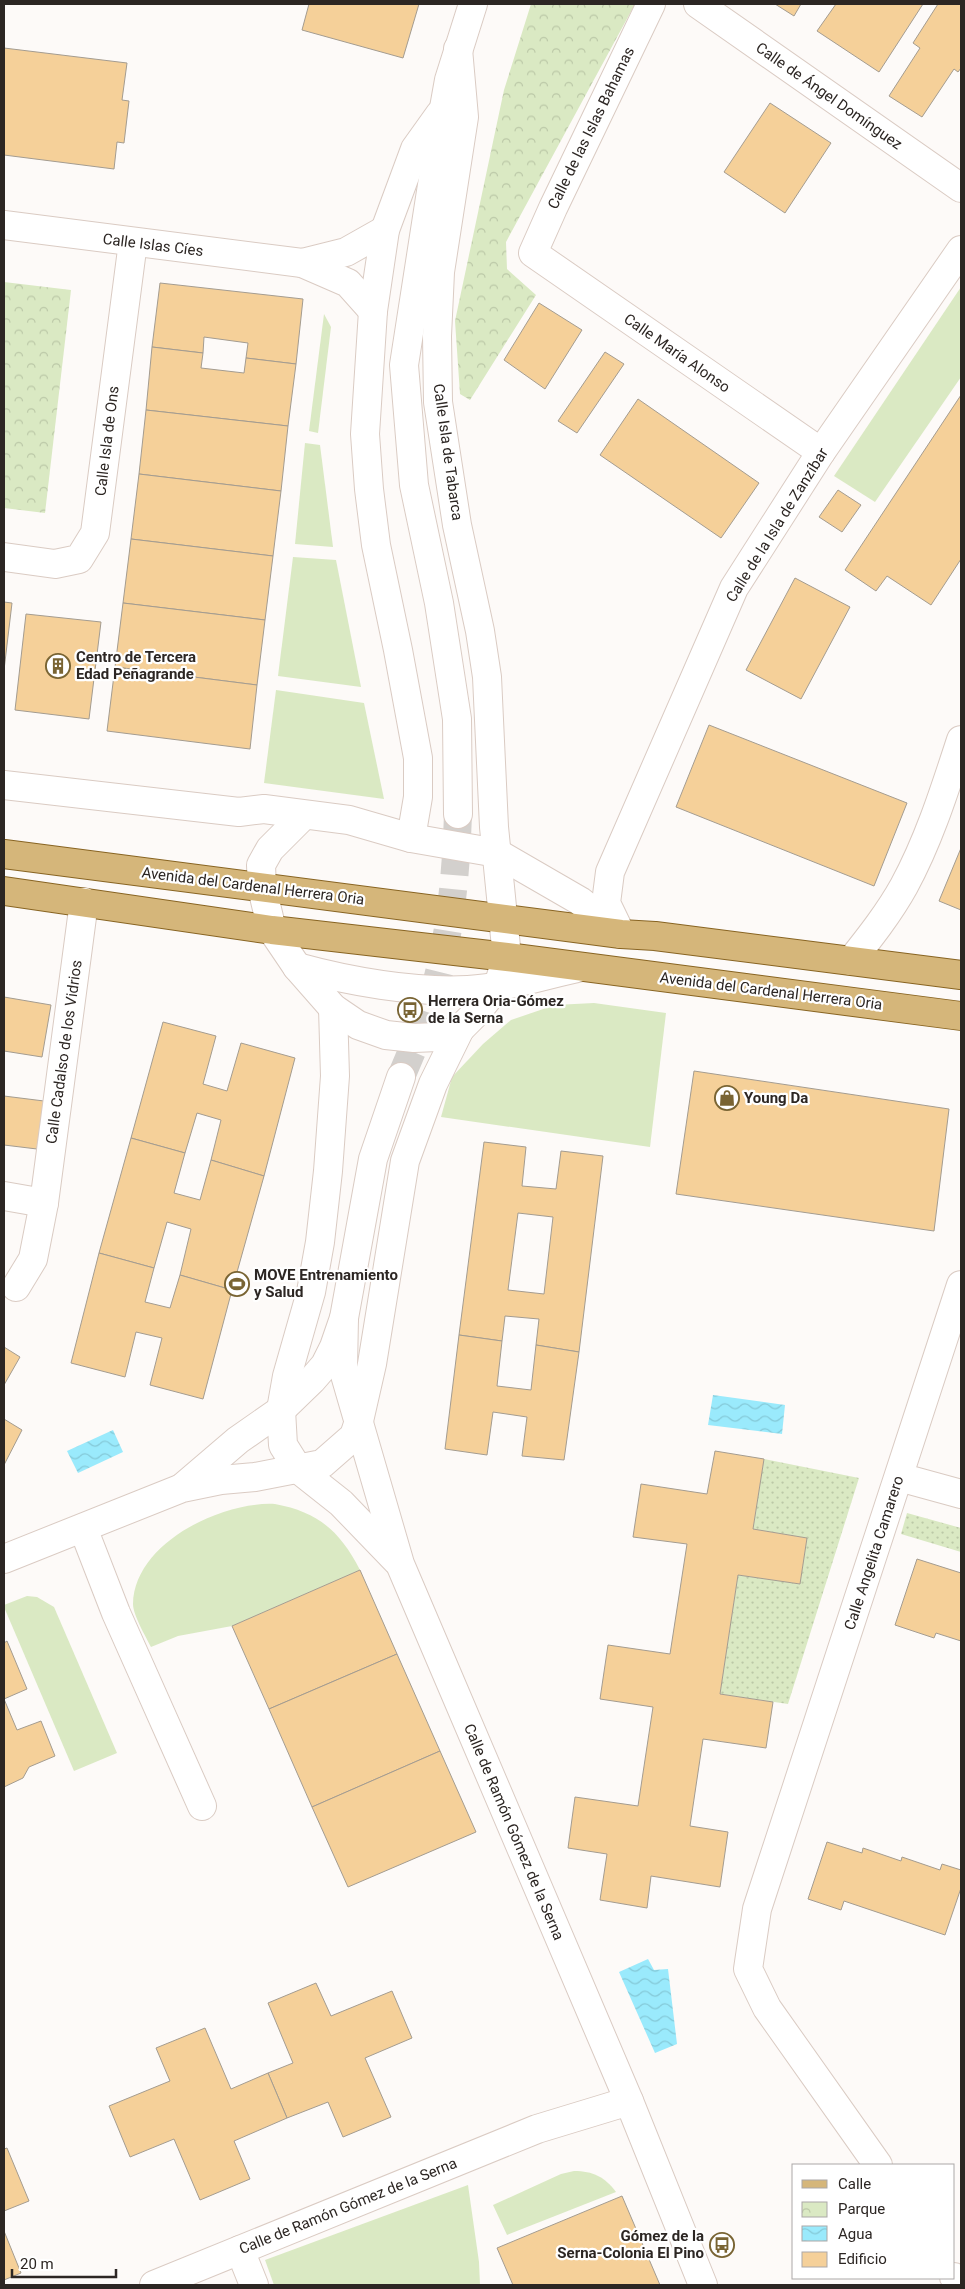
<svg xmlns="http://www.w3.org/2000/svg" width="965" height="2289" font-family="Roboto,sans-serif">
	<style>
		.grass { fill: url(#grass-dots) }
		.park { fill: url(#park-crowns) }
		.garden { fill: #dae9c3 }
		.water { fill: url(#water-waves) }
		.building { fill: #f5d099; stroke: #a49c90; fill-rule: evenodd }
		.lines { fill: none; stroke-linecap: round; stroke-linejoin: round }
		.minor-tunnel { stroke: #d3d0cd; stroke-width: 28; stroke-dasharray: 28 14; stroke-linecap: butt }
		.minor-casing { stroke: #dacbc3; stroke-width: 30 }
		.major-casing { stroke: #886422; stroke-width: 30 }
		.minor { stroke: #fff; stroke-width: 28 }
		.major { stroke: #d5b67a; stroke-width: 28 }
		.labels { text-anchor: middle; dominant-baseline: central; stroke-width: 4.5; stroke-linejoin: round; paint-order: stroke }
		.street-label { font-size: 15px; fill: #2c2623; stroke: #fff }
		.poi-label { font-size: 15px; font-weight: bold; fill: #2c2623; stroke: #fff; text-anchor: start }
	</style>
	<defs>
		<pattern id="grass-dots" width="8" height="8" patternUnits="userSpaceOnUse" patternTransform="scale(1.25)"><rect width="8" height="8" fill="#dae9c3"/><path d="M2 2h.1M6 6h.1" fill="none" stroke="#bbc8a7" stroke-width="1.8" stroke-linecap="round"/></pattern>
		<pattern id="park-crowns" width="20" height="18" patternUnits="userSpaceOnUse" patternTransform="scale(1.25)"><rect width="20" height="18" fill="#dae9c3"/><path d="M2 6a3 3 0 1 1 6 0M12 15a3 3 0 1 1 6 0" fill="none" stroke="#bbc8a7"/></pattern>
		<pattern id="water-waves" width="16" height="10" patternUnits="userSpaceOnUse" patternTransform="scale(1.25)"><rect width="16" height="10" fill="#9aeafc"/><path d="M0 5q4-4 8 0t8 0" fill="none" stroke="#85c9d8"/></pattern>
	</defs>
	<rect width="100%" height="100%" fill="#fdfaf8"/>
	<g class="grass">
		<polygon points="764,1459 859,1478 788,1704 720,1694 738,1575 800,1584 807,1538 753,1529"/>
		<polygon points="907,1513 961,1528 961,1552 901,1534"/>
	</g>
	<g class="park">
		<polygon points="531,4 635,4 506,242 507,269 536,295 470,400 460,394 455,321 504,90"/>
		<polygon points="4,282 71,290 45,513 4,508"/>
	</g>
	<g class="garden">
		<polygon points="961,287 961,377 875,502 834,476"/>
		<polygon points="324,314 331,327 318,433 309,431"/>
		<polygon points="305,443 320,445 333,547 295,544"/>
		<polygon points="293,557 336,560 361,687 278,676"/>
		<polygon points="276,690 364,703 384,799 264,783"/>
		<polygon points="594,1003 666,1013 650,1147 441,1117 452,1077 483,1044 511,1020 555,1005"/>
		<path d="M275,1504C318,1512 340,1531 360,1570L232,1626L178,1636L151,1647C146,1637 133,1615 133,1604C134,1543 222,1501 275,1504Z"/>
		<polygon points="27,1596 37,1597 54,1607 117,1753 74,1771 4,1607 4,1605"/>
		<path d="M574,2171C593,2171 605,2177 616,2192L507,2235L493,2205L561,2174Z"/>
		<polygon points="468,2185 479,2262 480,2285 274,2285 265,2260"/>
	</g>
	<g class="water">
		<polygon points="713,1395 785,1405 782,1434 708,1425"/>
		<polygon points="113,1430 123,1452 78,1473 67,1451"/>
		<polygon points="648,1959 654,1970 668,1969 677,2044 655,2053 619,1972"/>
	</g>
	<g class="building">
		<polygon points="309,4 419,4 403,58 302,30"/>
		<polygon points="775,4 801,4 794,16"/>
		<polygon points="836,4 923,4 879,72 817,31"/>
		<polygon points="938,4 961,4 961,68 958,72 954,69 922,117 889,96 920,48 913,43"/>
		<polygon points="4,48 127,63 122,100 129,101 124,143 117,142 114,169 4,155"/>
		<polygon points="770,103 831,143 785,213 724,172"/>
		<polygon points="160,283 303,299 296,364 246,358 248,343 204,337 203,353 152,347"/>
		<polygon points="539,303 582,330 545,389 504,360"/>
		<polygon points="152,347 203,353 201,368 244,373 246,358 296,364 288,426 146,410"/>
		<polygon points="605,352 624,364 577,433 558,421"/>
		<polygon points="961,395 961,559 931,605 887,576 876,591 845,570"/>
		<polygon points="638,399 759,483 721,538 600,455"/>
		<polygon points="146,410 288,426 281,491 139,474"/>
		<polygon points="139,474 281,491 273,556 131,539"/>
		<polygon points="838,490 861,505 842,532 819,517"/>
		<polygon points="131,539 273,556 265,620 123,603"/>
		<polygon points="795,578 850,607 801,699 746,670"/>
		<polygon points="4,602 12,603 4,670"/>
		<polygon points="123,603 265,620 257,685 115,667"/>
		<polygon points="26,614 101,622 89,719 15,710"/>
		<polygon points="115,667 257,685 250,749 107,731"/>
		<polygon points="709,725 907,803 874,886 676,807"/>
		<polygon points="961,848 961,910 939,901"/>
		<polygon points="4,997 51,1005 42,1057 4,1051"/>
		<polygon points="163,1022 216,1036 203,1084 227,1091 241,1043 295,1058 264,1176 211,1160 221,1120 197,1113 185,1153 131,1138"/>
		<polygon points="694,1071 949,1109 934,1231 676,1194"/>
		<polygon points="4,1096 44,1101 37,1149 4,1145"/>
		<polygon points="131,1138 185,1153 174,1193 200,1200 211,1160 264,1176 232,1290 180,1275 191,1229 167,1222 154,1268 99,1253"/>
		<path d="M484,1142L526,1147L522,1186L556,1189L561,1151L603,1156L579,1352L536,1345L539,1319L505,1316L502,1341L459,1335ZM518,1213L553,1217L544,1294L508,1290Z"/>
		<polygon points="99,1253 154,1268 145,1302 170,1308 180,1275 232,1290 203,1399 150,1385 162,1338 136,1332 125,1377 71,1363"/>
		<polygon points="459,1335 502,1341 497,1386 531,1390 536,1345 579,1352 564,1460 522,1456 527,1417 493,1412 487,1455 445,1449"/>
		<polygon points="4,1347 20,1357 4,1385"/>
		<polygon points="4,1419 22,1430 4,1465"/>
		<polygon points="715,1451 764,1459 753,1529 807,1538 800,1584 738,1575 720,1694 773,1702 766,1748 703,1739 690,1826 728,1832 720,1887 651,1876 647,1908 600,1900 607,1854 568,1848 575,1797 638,1806 653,1707 600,1699 608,1645 670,1654 687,1544 633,1537 641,1484 707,1494"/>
		<polygon points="917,1559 961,1573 961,1641 936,1633 934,1638 895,1625"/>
		<polygon points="360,1570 397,1654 269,1709 232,1626"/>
		<polygon points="7,1641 27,1689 4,1699 17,1730 41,1721 55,1756 29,1767 23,1778 4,1787 4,1643"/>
		<polygon points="397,1654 440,1751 312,1807 269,1709"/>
		<polygon points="440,1751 476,1832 348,1887 312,1807"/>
		<polygon points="827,1842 862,1853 863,1848 901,1861 902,1857 940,1870 942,1864 961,1870 961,1888 945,1935 844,1901 841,1910 808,1899"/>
		<polygon points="316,1983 331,2016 392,1991 412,2038 365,2058 391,2117 343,2137 328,2102 287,2118 268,2073 293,2063 268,2003"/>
		<polygon points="205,2028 231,2089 268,2073 287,2118 234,2141 250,2179 200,2200 174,2139 130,2157 109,2106 170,2081 156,2048"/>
		<polygon points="7,2148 29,2201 4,2211 4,2149"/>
		<polygon points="622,2196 660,2285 513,2285 497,2248"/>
		<polygon points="4,2231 21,2273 4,2280"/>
	</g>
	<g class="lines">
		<path class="minor-tunnel" d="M401,1077C413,1048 427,1018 435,988C451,931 456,872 458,814"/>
		<defs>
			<g id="minor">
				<polyline points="651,4 553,208 533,253 821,452"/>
				<polyline points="698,4 961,188"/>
				<polyline points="4,225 302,263 348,283 373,311"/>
				<polyline points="302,263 346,252 385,230"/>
				<polyline points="4,557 55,564 79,559 95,533 133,242"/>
				<polyline points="4,785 239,812 264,809 349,820 411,838 497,853 580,901 616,930"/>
				<polyline points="458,814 457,719 439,603 414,485 404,365 444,108 449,80 473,4"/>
				<polyline points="304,815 270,849 261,865 262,888 272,930 297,967 333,1008 358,1025 386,1035 414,1038 438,1037 460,1029 476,1013 498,986 507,957 494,827 487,677 480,631 457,525 438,402 437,336 440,272 464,117 458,49"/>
				<polyline points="411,838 418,797 418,758 398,650 376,545 369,489 365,434 373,311 385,230 415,149 440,114"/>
				<polyline points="621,934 606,903 610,872 734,588 821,452 961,250"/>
				<path d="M851,961C870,937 889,913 904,886C929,840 945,789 961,740"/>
				<path d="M297,967C348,981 414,993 468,990C505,988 544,975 581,967"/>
				<polyline points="333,1008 335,1076 328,1171 320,1242 311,1292 287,1376 281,1410 283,1445 298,1469 341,1503 397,1561"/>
				<polyline points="4,1196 44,1203"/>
				<polyline points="16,1287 33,1259 44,1203 84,902"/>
				<polyline points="344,1318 343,1368 400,1564 629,2101 703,2285"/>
				<polyline points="899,1477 961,1494"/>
				<polyline points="183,1487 238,1440 281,1410 312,1380 325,1365 334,1347 344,1318 373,1159 401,1077"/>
				<polyline points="83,1528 116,1613 202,1806"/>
				<polyline points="4,1559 182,1488 221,1480 255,1477 322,1464 354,1436 359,1421 372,1364 405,1161 433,1084 460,1029"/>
				<polyline points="878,2165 767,2008 748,1969 757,1909 961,1285"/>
				<polyline points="240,2250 254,2285"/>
				<polyline points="954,2277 960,2285"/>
				<polyline points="154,2285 537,2129 629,2101"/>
			</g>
			<g id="major">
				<polyline points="4,854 621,934 655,936 961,975"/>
				<polyline points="4,891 272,930 507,957 961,1016"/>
			</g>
		</defs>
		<use href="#minor" class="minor-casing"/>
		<use href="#major" class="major-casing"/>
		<use href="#minor" class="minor"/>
		<use href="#major" class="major"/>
	</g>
	<defs>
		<symbol id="building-ring" viewBox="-11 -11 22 22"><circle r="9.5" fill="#fff" stroke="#796433" stroke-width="1.5"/><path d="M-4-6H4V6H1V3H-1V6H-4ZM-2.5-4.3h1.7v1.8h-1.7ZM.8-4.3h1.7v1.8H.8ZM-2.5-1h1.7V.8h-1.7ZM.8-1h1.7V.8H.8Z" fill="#796433"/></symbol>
		<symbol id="bus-ring" viewBox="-11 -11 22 22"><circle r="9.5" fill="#fff" stroke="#796433" stroke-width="1.5"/><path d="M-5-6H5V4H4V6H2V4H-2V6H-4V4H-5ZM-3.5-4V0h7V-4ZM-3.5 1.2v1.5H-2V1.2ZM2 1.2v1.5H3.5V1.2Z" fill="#796433"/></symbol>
		<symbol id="shop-ring" viewBox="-11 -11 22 22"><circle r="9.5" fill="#fff" stroke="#796433" stroke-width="1.5"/><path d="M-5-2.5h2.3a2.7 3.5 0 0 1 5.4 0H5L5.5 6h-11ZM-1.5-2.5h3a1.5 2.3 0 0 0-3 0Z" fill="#796433"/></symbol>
		<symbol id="stadium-ring" viewBox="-11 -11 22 22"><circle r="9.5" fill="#fff" stroke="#796433" stroke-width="1.5"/><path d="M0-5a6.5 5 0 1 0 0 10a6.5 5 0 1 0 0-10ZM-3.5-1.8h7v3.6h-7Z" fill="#796433"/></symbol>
	</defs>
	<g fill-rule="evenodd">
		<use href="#building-ring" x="44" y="652" width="28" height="28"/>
		<use href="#bus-ring" x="396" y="996" width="28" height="28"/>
		<use href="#shop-ring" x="713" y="1084" width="28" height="28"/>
		<use href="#stadium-ring" x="223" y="1270" width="28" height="28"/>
		<use href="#bus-ring" x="708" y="2231" width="28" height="28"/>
	</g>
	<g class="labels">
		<g class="street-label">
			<text transform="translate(829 96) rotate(35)">Calle de Ángel Domínguez</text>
			<text transform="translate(591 128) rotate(-64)">Calle de las Islas Bahamas</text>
			<text transform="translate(153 245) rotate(7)">Calle Islas Cíes</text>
			<text transform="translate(677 353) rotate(35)">Calle María Alonso</text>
			<text transform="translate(107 441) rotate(-83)">Calle Isla de Ons</text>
			<text transform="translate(448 452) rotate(82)">Calle Isla de Tabarca</text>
			<text transform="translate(777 525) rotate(-58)">Calle de la Isla de Zanzíbar</text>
			<text transform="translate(253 886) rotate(7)">Avenida del Cardenal Herrera Oria</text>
			<text transform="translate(771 991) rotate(7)">Avenida del Cardenal Herrera Oria</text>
			<text transform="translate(64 1052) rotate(-82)">Calle Cadalso de los Vidrios</text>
			<text transform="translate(874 1553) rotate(-72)">Calle Angelita Camarero</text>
			<text transform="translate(514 1832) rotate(67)">Calle de Ramón Gómez de la Serna</text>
			<text transform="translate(348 2206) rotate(-22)">Calle de Ramón Gómez de la Serna</text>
		</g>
		<g class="poi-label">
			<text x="76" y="657">Centro de Tercera<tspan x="76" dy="17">Edad Peñagrande</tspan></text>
			<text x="428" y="1001">Herrera Oria-Gómez<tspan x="428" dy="17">de la Serna</tspan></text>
			<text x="744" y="1098">Young Da</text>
			<text x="254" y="1275">MOVE Entrenamiento<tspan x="254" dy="17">y Salud</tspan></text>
			<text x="704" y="2236" text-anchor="end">Gómez de la<tspan x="704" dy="17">Serna-Colonia El Pino</tspan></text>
		</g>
	</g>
	<rect width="965" height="2289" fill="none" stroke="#2c2623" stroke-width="10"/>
	<rect x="792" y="2164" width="162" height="115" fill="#ffffff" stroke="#aba8a7"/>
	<rect x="802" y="2180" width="25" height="8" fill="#d5b67a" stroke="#aba8a7"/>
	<text x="838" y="2189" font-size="15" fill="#2c2623">Calle</text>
	<rect x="802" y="2202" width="25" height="15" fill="url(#park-crowns)" stroke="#aba8a7"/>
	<text x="838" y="2214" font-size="15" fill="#2c2623">Parque</text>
	<rect x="802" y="2226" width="25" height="15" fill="url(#water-waves)" stroke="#aba8a7"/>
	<text x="838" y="2239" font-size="15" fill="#2c2623">Agua</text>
	<rect x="802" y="2252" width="25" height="15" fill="#f5d099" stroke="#aba8a7"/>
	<text x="838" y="2264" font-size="15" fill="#2c2623">Edificio</text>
	<path d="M12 2269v8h104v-8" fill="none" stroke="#2c2623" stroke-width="2.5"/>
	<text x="20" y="2269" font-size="15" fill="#2c2623" stroke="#ffffff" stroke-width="4" paint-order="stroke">20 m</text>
</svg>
